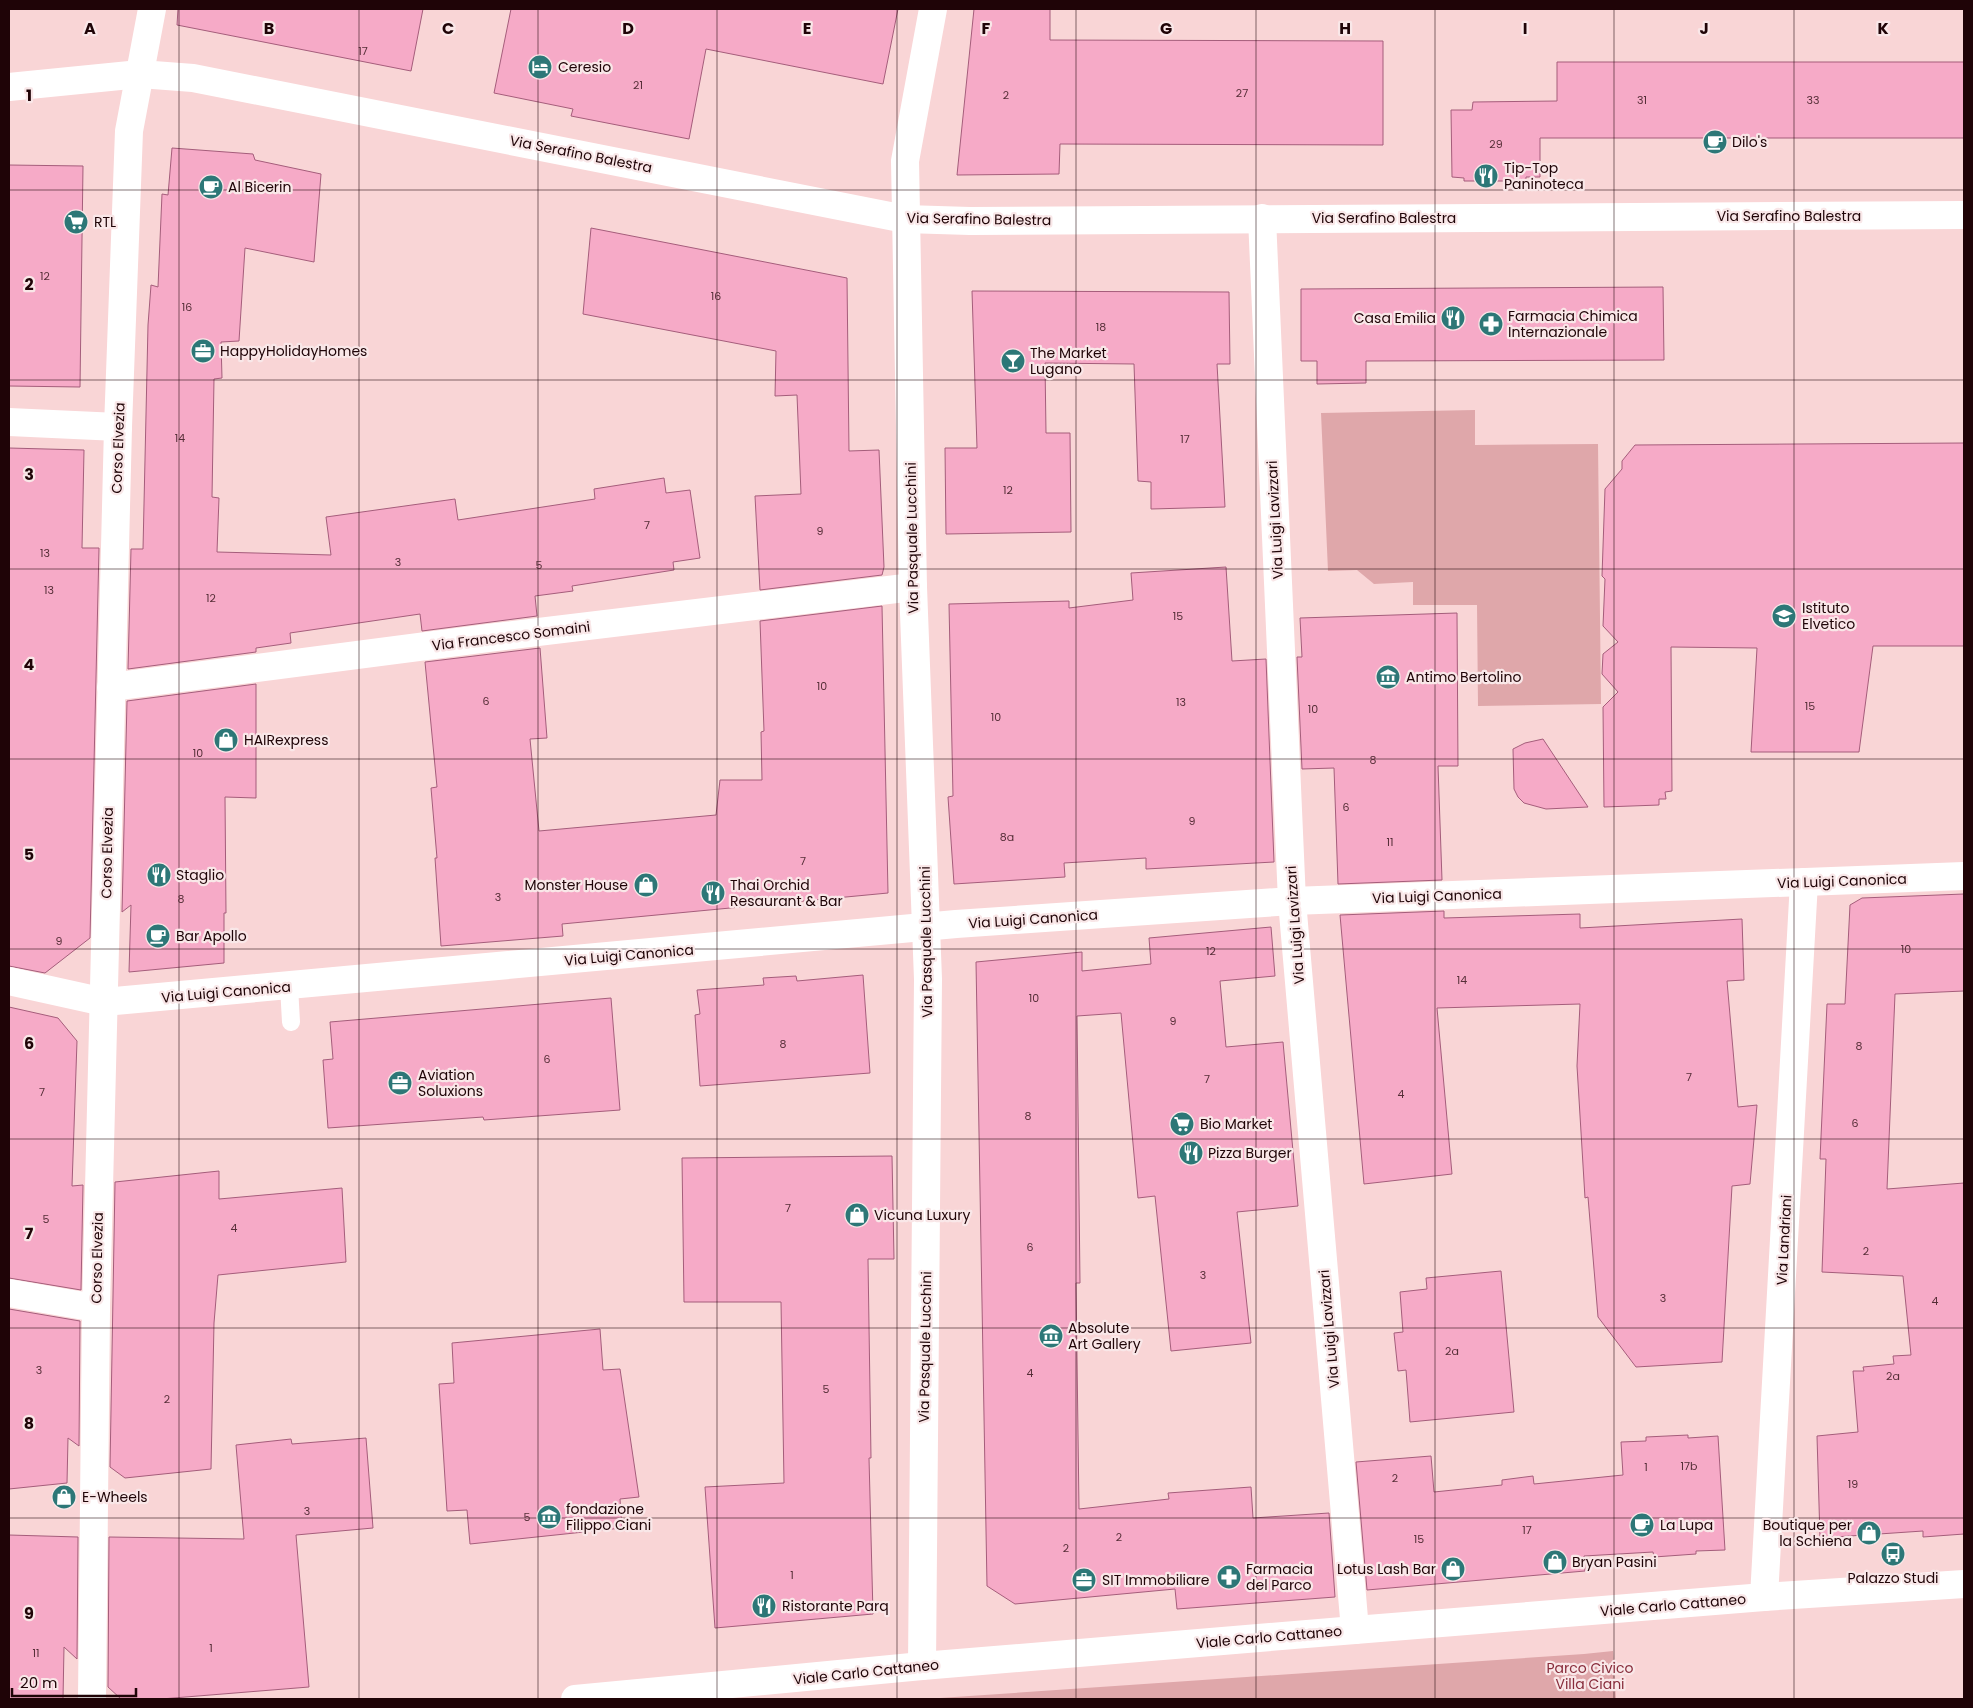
<svg xmlns="http://www.w3.org/2000/svg" width="1973" height="1708" font-family="Poppins,sans-serif">
	<style>
		.green { fill: #dfa7aa }
		.building { fill: #f6aac7; stroke: #a55d7b }
		.lines { fill: none; stroke-linecap: round; stroke-linejoin: round }
		.lane { stroke: #fff; stroke-width: 18 }
		.street { stroke: #fff; stroke-width: 28 }
		.secondary { stroke: #fff; stroke-width: 28 }
		.grid { fill: none; stroke: #1f0407; stroke-width: 1; stroke-opacity: 0.55 }
		.labels { text-anchor: middle; dominant-baseline: central; stroke-width: 4.5; stroke-linejoin: round; paint-order: stroke }
		.number-label { font-size: 11px; fill: #552e37 }
		.poi-label { font-size: 14px; fill: #1f0407; stroke: #f9e7e8; text-anchor: start }
		.street-label { font-size: 14px; fill: #1f0407; stroke: #f9e7e8 }
		.park-label { font-size: 14px; fill: #882c3b; stroke: #f9e7e8 }
		.grid-label { font-size: 16px; text-anchor: middle; font-weight: bold; fill: #1f0407; stroke: #f9e7e8; stroke-width: 4.5; stroke-linejoin: round; paint-order: stroke }
	</style>
	<rect width="100%" height="100%" fill="#f9d5d6"/>
	<g class="green">
		<polygon points="1475,410 1475,445 1598,444 1601,704 1478,706 1477,605 1413,605 1413,582 1374,584 1357,570 1328,571 1321,413"/>
		<polygon points="1613,1651 1616,1699 925,1699 1584,1654"/>
	</g>
	<g class="building">
		<polygon points="178,9 423,9 411,71 177,25"/>
		<polygon points="511,9 898,9 883,84 706,49 689,139 571,116 573,109 494,93"/>
		<polygon points="974,9 1050,9 1050,40 1383,41 1383,145 1060,144 1059,174 957,175"/>
		<polygon points="1557,62 1964,62 1964,138 1540,138 1540,177 1526,177 1526,181 1464,181 1464,178 1452,177 1451,110 1472,110 1473,102 1557,101"/>
		<polygon points="172,148 253,154 255,160 321,174 314,262 245,248 239,341 221,342 222,378 214,379 212,497 219,498 217,552 331,555 326,517 455,499 458,520 595,499 594,489 664,478 666,493 690,490 700,558 673,562 674,570 572,586 573,591 535,596 537,616 422,631 420,614 290,633 291,643 256,648 256,652 128,669 131,549 143,549 148,325 151,285 158,287 162,194 168,195"/>
		<polygon points="9,165 83,166 80,387 9,386"/>
		<polygon points="591,228 847,278 849,451 879,450 884,567 882,575 760,590 755,496 801,494 797,395 775,396 776,351 583,314"/>
		<polygon points="1663,287 1664,360 1366,361 1366,383 1317,384 1317,361 1301,361 1301,289"/>
		<polygon points="972,291 1229,292 1230,364 1217,364 1225,507 1151,509 1151,482 1138,481 1134,364 1045,363 1046,433 1070,433 1071,532 946,534 945,448 977,448"/>
		<polygon points="1964,443 1964,646 1873,646 1859,752 1751,752 1757,648 1671,647 1672,791 1665,792 1666,799 1659,799 1659,805 1604,807 1603,707 1618,692 1602,674 1603,654 1618,642 1603,626 1605,579 1602,576 1605,489 1622,469 1622,461 1635,445"/>
		<polygon points="9,448 84,450 82,548 99,548 90,938 45,973 9,966"/>
		<polygon points="1226,567 1232,661 1266,659 1274,862 1146,869 1146,858 1064,863 1065,877 954,884 948,797 953,796 949,604 1069,601 1069,608 1133,600 1131,573"/>
		<polygon points="882,606 888,893 562,924 563,936 441,946 435,858 437,858 431,788 437,787 425,662 540,648 547,738 530,739 539,831 716,815 720,780 762,780 761,732 764,731 760,621"/>
		<polygon points="1457,613 1458,766 1438,766 1442,880 1338,884 1334,768 1302,769 1297,657 1302,657 1300,618"/>
		<polygon points="256,684 256,798 225,797 226,913 224,913 224,963 129,972 131,905 122,912 127,701"/>
		<polygon points="1543,739 1588,807 1546,809 1524,803 1518,797 1514,789 1513,749 1525,743"/>
		<polygon points="1964,894 1964,991 1895,994 1887,1189 1964,1183 1964,1534 1923,1537 1923,1531 1820,1538 1817,1436 1858,1432 1853,1371 1864,1371 1863,1367 1894,1364 1893,1356 1911,1355 1903,1276 1822,1272 1826,1159 1820,1159 1827,1004 1845,1004 1850,905 1862,898"/>
		<polygon points="1444,911 1444,918 1580,914 1580,928 1742,919 1744,980 1727,981 1738,1107 1757,1105 1750,1184 1732,1186 1722,1362 1636,1367 1598,1317 1588,1197 1585,1198 1577,1066 1580,1004 1437,1008 1452,1174 1364,1184 1340,915"/>
		<polygon points="1271,927 1275,976 1220,981 1226,1047 1283,1042 1298,1206 1237,1212 1251,1343 1171,1351 1155,1196 1138,1198 1121,1013 1077,1016 1080,1283 1076,1283 1079,1509 1169,1499 1168,1493 1251,1487 1253,1518 1329,1513 1335,1597 1177,1609 1175,1589 1015,1604 987,1586 976,962 1082,952 1082,971 1151,964 1149,938"/>
		<polygon points="863,975 870,1073 700,1086 695,1015 700,1014 697,990 764,985 763,978 796,976 797,981"/>
		<polygon points="611,998 620,1110 484,1120 483,1117 328,1128 323,1060 333,1059 330,1022"/>
		<polygon points="9,1007 58,1018 77,1041 72,1186 83,1185 81,1290 9,1278"/>
		<polygon points="892,1156 894,1259 868,1259 871,1458 869,1458 873,1614 715,1628 705,1487 784,1483 781,1302 684,1302 682,1158"/>
		<polygon points="219,1171 219,1199 342,1188 346,1262 218,1275 214,1323 211,1469 125,1478 110,1467 115,1182"/>
		<polygon points="1501,1271 1514,1412 1410,1422 1406,1370 1398,1371 1394,1333 1403,1332 1400,1292 1427,1289 1426,1278"/>
		<polygon points="9,1309 80,1321 79,1446 68,1438 67,1483 9,1489"/>
		<polygon points="600,1329 603,1370 620,1369 639,1497 620,1499 622,1528 470,1544 467,1510 447,1511 439,1384 454,1383 452,1343"/>
		<polygon points="1688,1435 1688,1438 1718,1436 1725,1550 1696,1551 1696,1554 1654,1557 1653,1552 1584,1556 1585,1571 1367,1590 1356,1462 1431,1456 1434,1492 1502,1485 1502,1480 1533,1476 1534,1484 1623,1475 1621,1442 1646,1441 1646,1437"/>
		<polygon points="366,1438 373,1528 296,1535 309,1687 161,1699 121,1699 108,1687 109,1537 244,1539 236,1445 291,1439 292,1444"/>
		<polygon points="9,1535 78,1537 77,1659 64,1647 63,1699 9,1699"/>
	</g>
	<g class="lines">
		<polyline class="lane" points="289,986 291,1022"/>
		<g class="street">
			<polyline points="1262,218 1292,901 1355,1630"/>
			<polyline points="9,422 118,427"/>
			<polyline points="111,687 488,638 913,587"/>
			<polyline points="9,981 104,1002 956,924 1292,901 1964,876"/>
			<polyline points="9,1293 96,1308"/>
			<polyline points="1764,1597 1804,882"/>
			<polyline points="922,1666 928,979 913,587 905,161 933,9"/>
		</g>
		<g class="secondary">
			<polyline points="9,87 140,74 193,78 905,219 970,221 1964,215"/>
			<polyline points="92,1699 96,1308 118,427 129,131 152,9"/>
			<polyline points="575,1699 922,1666 1355,1630 1764,1597 1964,1584"/>
		</g>
	</g>
	<path class="grid" d="M179,9V1699M359,9V1699M538,9V1699M717,9V1699M897,9V1699M1076,9V1699M1256,9V1699M1435,9V1699M1614,9V1699M1794,9V1699M9,190H1964M9,380H1964M9,569H1964M9,759H1964M9,949H1964M9,1139H1964M9,1328H1964M9,1518H1964"/>
	<defs>
		<symbol id="hotel-disc" viewBox="-11 -11 22 22"><circle r="9.5" fill="#2d7777" stroke="#f9e7e8"/><path d="M-6-4.5h1.5V1H6V5H4.5V3h-9V5H-6ZM-4 0a1.8 1.8 0 1 1 3.6 0ZM.5 0V-2.5h3Q6-2.5 6 0Z" fill="#fff"/></symbol>
		<symbol id="cafe-disc" viewBox="-11 -11 22 22"><circle r="9.5" fill="#2d7777" stroke="#f9e7e8"/><path d="M-5.5-4.5H6V0H3Q3 3.5 0 3.5H-2.5Q-5.5 3.5-5.5 0ZM3-3.2v2h1.7v-2ZM-6 4.5H4V6H-6Z" fill="#fff"/></symbol>
		<symbol id="restaurant-disc" viewBox="-11 -11 22 22"><circle r="9.5" fill="#2d7777" stroke="#f9e7e8"/><path d="M-5-6h1v4h1v-4h1v4h1v-4h1v5L-1.5 .5V6h-2V.5L-5-1ZM5-6V6H3V1.5H1.5Q1.5-4 5-6Z" fill="#fff"/></symbol>
		<symbol id="supermarket-disc" viewBox="-11 -11 22 22"><circle r="9.5" fill="#2d7777" stroke="#f9e7e8"/><path d="M-6-5.5h2.5l.6 2H6L4.5 2H-2.5L-4.4-4H-6ZM-1.5 3.2a1.3 1.3 0 1 0 .1 0ZM3 3.2a1.3 1.3 0 1 0 .1 0Z" fill="#fff"/></symbol>
		<symbol id="pharmacy-disc" viewBox="-11 -11 22 22"><circle r="9.5" fill="#2d7777" stroke="#f9e7e8"/><path d="M-2-6h4v4h4v4h-4v4h-4v-4h-4v-4h4Z" fill="#fff"/></symbol>
		<symbol id="office-disc" viewBox="-11 -11 22 22"><circle r="9.5" fill="#2d7777" stroke="#f9e7e8"/><path d="M-6-3h4V-5.5h4V-3h4V5H-6ZM-1-4.5V-3h2v-1.5ZM-6 0V1H6V0Z" fill="#fff"/></symbol>
		<symbol id="bar-disc" viewBox="-11 -11 22 22"><circle r="9.5" fill="#2d7777" stroke="#f9e7e8"/><path d="M-6-5H6L.8 .8V4.5H3.5V6h-7V4.5H-.8V.8Z" fill="#fff"/></symbol>
		<symbol id="school-disc" viewBox="-11 -11 22 22"><circle r="9.5" fill="#2d7777" stroke="#f9e7e8"/><path d="M0-5L7-2L0 1L-7-2ZM-4 1L0 2.5L4 1V4Q0 6-4 4Z" fill="#fff"/></symbol>
		<symbol id="museum-disc" viewBox="-11 -11 22 22"><circle r="9.5" fill="#2d7777" stroke="#f9e7e8"/><path d="M0-6L6-3V-2H-6V-3ZM-5-1h2V3h-2ZM-1-1h2V3h-2ZM3-1h2V3H3ZM-6 4H6V6H-6Z" fill="#fff"/></symbol>
		<symbol id="shop-disc" viewBox="-11 -11 22 22"><circle r="9.5" fill="#2d7777" stroke="#f9e7e8"/><path d="M-5-2.5h2.3a2.7 3.5 0 0 1 5.4 0H5L5.5 6h-11ZM-1.5-2.5h3a1.5 2.3 0 0 0-3 0Z" fill="#fff"/></symbol>
		<symbol id="bus-disc" viewBox="-11 -11 22 22"><circle r="9.5" fill="#2d7777" stroke="#f9e7e8"/><path d="M-5-6H5V4H4V6H2V4H-2V6H-4V4H-5ZM-3.5-4V0h7V-4ZM-3.5 1.2v1.5H-2V1.2ZM2 1.2v1.5H3.5V1.2Z" fill="#fff"/></symbol>
	</defs>
	<g fill-rule="evenodd">
		<use href="#hotel-disc" x="526" y="53" width="28" height="28"/>
		<use href="#cafe-disc" x="1701" y="128" width="28" height="28"/>
		<use href="#restaurant-disc" x="1472" y="162" width="28" height="28"/>
		<use href="#cafe-disc" x="197" y="173" width="28" height="28"/>
		<use href="#supermarket-disc" x="62" y="208" width="28" height="28"/>
		<use href="#restaurant-disc" x="1439" y="304" width="28" height="28"/>
		<use href="#pharmacy-disc" x="1477" y="310" width="28" height="28"/>
		<use href="#office-disc" x="189" y="337" width="28" height="28"/>
		<use href="#bar-disc" x="999" y="347" width="28" height="28"/>
		<use href="#school-disc" x="1770" y="602" width="28" height="28"/>
		<use href="#museum-disc" x="1374" y="663" width="28" height="28"/>
		<use href="#shop-disc" x="212" y="726" width="28" height="28"/>
		<use href="#restaurant-disc" x="145" y="861" width="28" height="28"/>
		<use href="#shop-disc" x="632" y="871" width="28" height="28"/>
		<use href="#restaurant-disc" x="699" y="879" width="28" height="28"/>
		<use href="#cafe-disc" x="144" y="922" width="28" height="28"/>
		<use href="#office-disc" x="386" y="1069" width="28" height="28"/>
		<use href="#supermarket-disc" x="1168" y="1110" width="28" height="28"/>
		<use href="#restaurant-disc" x="1177" y="1139" width="28" height="28"/>
		<use href="#shop-disc" x="843" y="1201" width="28" height="28"/>
		<use href="#museum-disc" x="1037" y="1322" width="28" height="28"/>
		<use href="#shop-disc" x="50" y="1483" width="28" height="28"/>
		<use href="#museum-disc" x="535" y="1503" width="28" height="28"/>
		<use href="#cafe-disc" x="1628" y="1511" width="28" height="28"/>
		<use href="#shop-disc" x="1855" y="1519" width="28" height="28"/>
		<use href="#bus-disc" x="1879" y="1540" width="28" height="28"/>
		<use href="#shop-disc" x="1541" y="1548" width="28" height="28"/>
		<use href="#shop-disc" x="1439" y="1555" width="28" height="28"/>
		<use href="#pharmacy-disc" x="1215" y="1563" width="28" height="28"/>
		<use href="#office-disc" x="1070" y="1566" width="28" height="28"/>
		<use href="#restaurant-disc" x="750" y="1592" width="28" height="28"/>
	</g>
	<g class="labels">
		<g class="number-label">
			<text x="363" y="51">17</text>
			<text x="638" y="85">21</text>
			<text x="1242" y="93">27</text>
			<text x="1006" y="95">2</text>
			<text x="1642" y="100">31</text>
			<text x="1813" y="100">33</text>
			<text x="1496" y="144">29</text>
			<text x="45" y="276">12</text>
			<text x="716" y="296">16</text>
			<text x="187" y="307">16</text>
			<text x="1101" y="327">18</text>
			<text x="180" y="438">14</text>
			<text x="1185" y="439">17</text>
			<text x="1008" y="490">12</text>
			<text x="647" y="525">7</text>
			<text x="820" y="531">9</text>
			<text x="45" y="553">13</text>
			<text x="398" y="562">3</text>
			<text x="539" y="565">5</text>
			<text x="49" y="590">13</text>
			<text x="211" y="598">12</text>
			<text x="1178" y="616">15</text>
			<text x="822" y="686">10</text>
			<text x="486" y="701">6</text>
			<text x="1181" y="702">13</text>
			<text x="1810" y="706">15</text>
			<text x="1313" y="709">10</text>
			<text x="996" y="717">10</text>
			<text x="198" y="753">10</text>
			<text x="1373" y="760">8</text>
			<text x="1346" y="807">6</text>
			<text x="1192" y="821">9</text>
			<text x="1007" y="837">8a</text>
			<text x="1390" y="842">11</text>
			<text x="803" y="861">7</text>
			<text x="498" y="897">3</text>
			<text x="181" y="899">8</text>
			<text x="59" y="941">9</text>
			<text x="1906" y="949">10</text>
			<text x="1211" y="951">12</text>
			<text x="1462" y="980">14</text>
			<text x="1034" y="998">10</text>
			<text x="1173" y="1021">9</text>
			<text x="783" y="1044">8</text>
			<text x="1859" y="1046">8</text>
			<text x="547" y="1059">6</text>
			<text x="1689" y="1077">7</text>
			<text x="1207" y="1079">7</text>
			<text x="42" y="1092">7</text>
			<text x="1401" y="1094">4</text>
			<text x="1028" y="1116">8</text>
			<text x="1855" y="1123">6</text>
			<text x="788" y="1208">7</text>
			<text x="46" y="1219">5</text>
			<text x="234" y="1228">4</text>
			<text x="1030" y="1247">6</text>
			<text x="1866" y="1251">2</text>
			<text x="1203" y="1275">3</text>
			<text x="1663" y="1298">3</text>
			<text x="1935" y="1301">4</text>
			<text x="1452" y="1351">2a</text>
			<text x="39" y="1370">3</text>
			<text x="1030" y="1373">4</text>
			<text x="1893" y="1376">2a</text>
			<text x="826" y="1389">5</text>
			<text x="167" y="1399">2</text>
			<text x="1689" y="1466">17b</text>
			<text x="1646" y="1467">1</text>
			<text x="1395" y="1478">2</text>
			<text x="1853" y="1484">19</text>
			<text x="307" y="1511">3</text>
			<text x="527" y="1517">5</text>
			<text x="1527" y="1530">17</text>
			<text x="1119" y="1537">2</text>
			<text x="1419" y="1539">15</text>
			<text x="1066" y="1548">2</text>
			<text x="792" y="1575">1</text>
			<text x="211" y="1648">1</text>
			<text x="36" y="1653">11</text>
		</g>
		<g class="poi-label">
			<text x="558" y="67">Ceresio</text>
			<text x="1732" y="142">Dilo's</text>
			<text x="1504" y="168">Tip-Top<tspan x="1504" dy="16">Paninoteca</tspan></text>
			<text x="228" y="187">Al Bicerin</text>
			<text x="94" y="222">RTL</text>
			<text x="1508" y="316">Farmacia Chimica<tspan x="1508" dy="16">Internazionale</tspan></text>
			<text x="1436" y="318" text-anchor="end">Casa Emilia</text>
			<text x="220" y="351">HappyHolidayHomes</text>
			<text x="1030" y="353">The Market<tspan x="1030" dy="16">Lugano</tspan></text>
			<text x="1802" y="608">Istituto<tspan x="1802" dy="16">Elvetico</tspan></text>
			<text x="1406" y="677">Antimo Bertolino</text>
			<text x="244" y="740">HAIRexpress</text>
			<text x="176" y="875">Staglio</text>
			<text x="628" y="885" text-anchor="end">Monster House</text>
			<text x="730" y="885">Thai Orchid<tspan x="730" dy="16">Resaurant &amp; Bar</tspan></text>
			<text x="176" y="936">Bar Apollo</text>
			<text x="418" y="1075">Aviation<tspan x="418" dy="16">Soluxions</tspan></text>
			<text x="1200" y="1124">Bio Market</text>
			<text x="1208" y="1153">Pizza Burger</text>
			<text x="874" y="1215">Vicuna Luxury</text>
			<text x="1068" y="1328">Absolute<tspan x="1068" dy="16">Art Gallery</tspan></text>
			<text x="82" y="1497">E-Wheels</text>
			<text x="566" y="1509">fondazione<tspan x="566" dy="16">Filippo Ciani</tspan></text>
			<text x="1660" y="1525">La Lupa</text>
			<text x="1852" y="1525" text-anchor="end">Boutique per<tspan x="1852" dy="16">la Schiena</tspan></text>
			<text x="1572" y="1562">Bryan Pasini</text>
			<text x="1246" y="1569">Farmacia<tspan x="1246" dy="16">del Parco</tspan></text>
			<text x="1436" y="1569" text-anchor="end">Lotus Lash Bar</text>
			<text x="1893" y="1578" text-anchor="middle">Palazzo Studi</text>
			<text x="1102" y="1580">SIT Immobiliare</text>
			<text x="782" y="1606">Ristorante Parq</text>
		</g>
		<g class="street-label">
			<text transform="translate(581 154) rotate(11)">Via Serafino Balestra</text>
			<text x="1789" y="216">Via Serafino Balestra</text>
			<text x="1384" y="218">Via Serafino Balestra</text>
			<text transform="translate(979 219) rotate(1)">Via Serafino Balestra</text>
			<text transform="translate(118 448) rotate(-88)">Corso Elvezia</text>
			<text transform="translate(1275 520) rotate(-93)">Via Luigi Lavizzari</text>
			<text transform="translate(912 538) rotate(-91)">Via Pasquale Lucchini</text>
			<text transform="translate(511 636) rotate(-7)">Via Francesco Somaini</text>
			<text transform="translate(107 853) rotate(-89)">Corso Elvezia</text>
			<text transform="translate(1842 881) rotate(-2)">Via Luigi Canonica</text>
			<text transform="translate(1437 896) rotate(-2)">Via Luigi Canonica</text>
			<text transform="translate(1033 919) rotate(-4)">Via Luigi Canonica</text>
			<text transform="translate(1295 925) rotate(-94)">Via Luigi Lavizzari</text>
			<text transform="translate(926 942) rotate(-91)">Via Pasquale Lucchini</text>
			<text transform="translate(629 955) rotate(-5)">Via Luigi Canonica</text>
			<text transform="translate(226 992) rotate(-5)">Via Luigi Canonica</text>
			<text transform="translate(1784 1240) rotate(-87)">Via Landriani</text>
			<text transform="translate(97 1258) rotate(-89)">Corso Elvezia</text>
			<text transform="translate(1329 1329) rotate(-95)">Via Luigi Lavizzari</text>
			<text transform="translate(925 1347) rotate(-89)">Via Pasquale Lucchini</text>
			<text transform="translate(1673 1605) rotate(-5)">Viale Carlo Cattaneo</text>
			<text transform="translate(1269 1637) rotate(-5)">Viale Carlo Cattaneo</text>
			<text transform="translate(866 1672) rotate(-6)">Viale Carlo Cattaneo</text>
		</g>
		<g class="park-label">
			<text x="1590" y="1668">Parco Civico<tspan x="1590" dy="16">Villa Ciani</tspan></text>
		</g>
	</g>
	<g class="grid-label">
		<text x="90" y="34">A</text>
		<text x="269" y="34">B</text>
		<text x="448" y="34">C</text>
		<text x="628" y="34">D</text>
		<text x="807" y="34">E</text>
		<text x="986" y="34">F</text>
		<text x="1166" y="34">G</text>
		<text x="1345" y="34">H</text>
		<text x="1525" y="34">I</text>
		<text x="1704" y="34">J</text>
		<text x="1883" y="34">K</text>
		<text x="29" y="101">1</text>
		<text x="29" y="290">2</text>
		<text x="29" y="480">3</text>
		<text x="29" y="670">4</text>
		<text x="29" y="860">5</text>
		<text x="29" y="1049">6</text>
		<text x="29" y="1239">7</text>
		<text x="29" y="1429">8</text>
		<text x="29" y="1619">9</text>
	</g>
	<rect width="1973" height="1708" fill="none" stroke="#1f0407" stroke-width="20"/>
	<path d="M12 1688v8h124v-8" fill="none" stroke="#1f0407" stroke-width="2.5"/>
	<text x="20" y="1688" font-size="15" fill="#1f0407" stroke="#f9e7e8" stroke-width="4" paint-order="stroke">20 m</text>
</svg>
